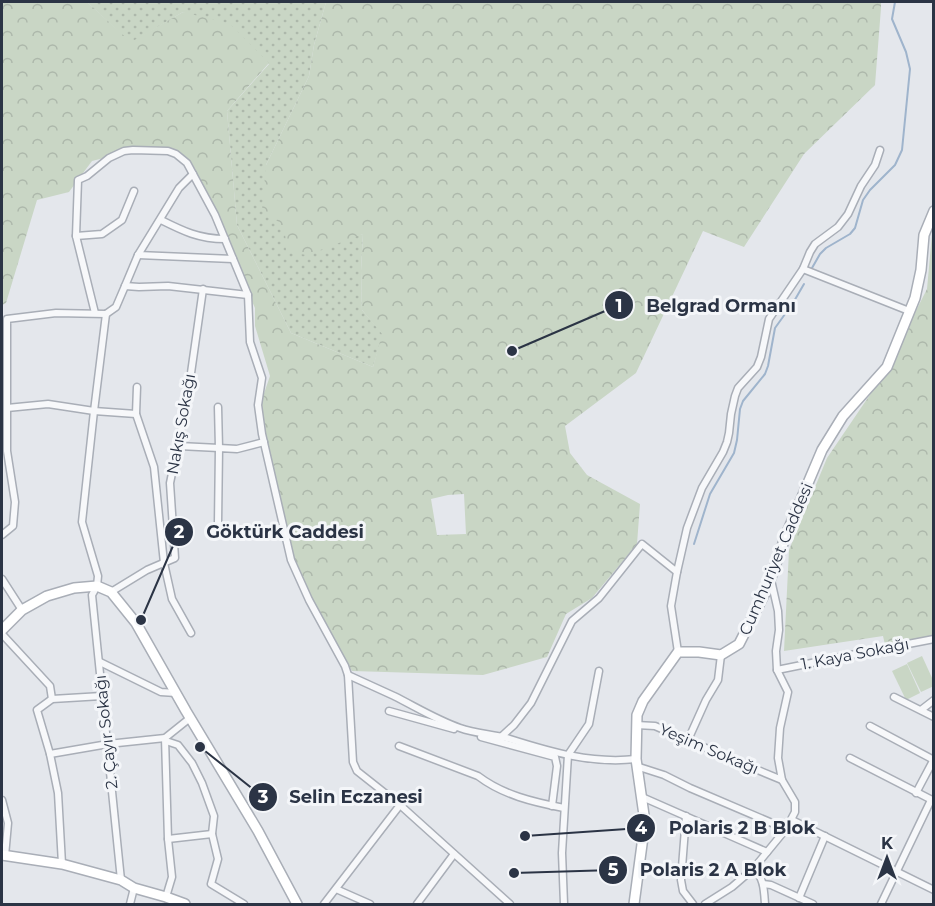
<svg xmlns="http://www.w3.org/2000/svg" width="935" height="906" font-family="Montserrat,sans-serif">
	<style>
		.grass { fill: url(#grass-dots) }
		.forest { fill: url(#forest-crowns); fill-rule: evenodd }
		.pitch { fill: #c9d6c5 }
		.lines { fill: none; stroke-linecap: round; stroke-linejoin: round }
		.stream { stroke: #9fb4cc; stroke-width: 2 }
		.minor-casing { stroke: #a9aeb7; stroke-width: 9 }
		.secondary-casing { stroke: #a9aeb7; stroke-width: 12 }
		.minor { stroke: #f7f8fa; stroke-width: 6 }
		.secondary { stroke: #fff; stroke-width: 9 }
		.labels { text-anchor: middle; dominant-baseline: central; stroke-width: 6; stroke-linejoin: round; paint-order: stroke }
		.street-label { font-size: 16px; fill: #2b3445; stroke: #f4f6f9 }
		.leader { fill: none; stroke: #2b3445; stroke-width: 2 }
		.callout-dot { fill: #2b3445; stroke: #f4f6f9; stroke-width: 2 }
		.mark-label { font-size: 18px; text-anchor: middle; font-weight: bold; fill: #fff }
		.callout-label { font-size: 18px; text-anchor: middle; font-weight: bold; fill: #2b3445; stroke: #f4f6f9; stroke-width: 6; stroke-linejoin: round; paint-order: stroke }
	</style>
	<defs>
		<pattern id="grass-dots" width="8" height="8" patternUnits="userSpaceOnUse" patternTransform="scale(1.5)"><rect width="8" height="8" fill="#c9d6c5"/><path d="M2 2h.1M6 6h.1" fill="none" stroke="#adb8ab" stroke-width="1.8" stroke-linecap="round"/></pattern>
		<pattern id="forest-crowns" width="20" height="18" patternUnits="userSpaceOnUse" patternTransform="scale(1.5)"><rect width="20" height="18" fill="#c9d6c5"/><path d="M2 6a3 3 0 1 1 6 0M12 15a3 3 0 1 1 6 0" fill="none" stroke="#adb8ab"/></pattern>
	</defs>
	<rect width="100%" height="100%" fill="#e4e7ec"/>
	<polygon class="grass" points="87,2 326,2 314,45 309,76 266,165 282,224 286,233 286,252 363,234 361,271 362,310 383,334 373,367 291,333 237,225 227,111 269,64 183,12 131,43"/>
	<g class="forest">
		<path d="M2,2H87L131,42L183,12L230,24L269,63L227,111L237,225L291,333L373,367L382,334L362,310L361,271L363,234L307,255L286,252C286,225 284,225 262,210L266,165L309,76L314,45L326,2H881V8L875,85L804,154L744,247L703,231L636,373L565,426L570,453L587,475L640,504L637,544L592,598L566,614L547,657L483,675L352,671L321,624L293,557L266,451L261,402L270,376L255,326V308L215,218L185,163L164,152L124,153L92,161L69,192L37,200L6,303L2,305ZM464,494L466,534L437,535L431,499L448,495Z"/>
		<polygon points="933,223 933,641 886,649 883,636 784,651 789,550 827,458 884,374 927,289"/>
	</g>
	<g class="pitch">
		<polygon points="922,656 933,680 934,686 921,692 907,663"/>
		<polygon points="907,664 920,693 906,700 892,671"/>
	</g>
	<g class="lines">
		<g class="stream">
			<polyline points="812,268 820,254 826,248 850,234 855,228 863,200 870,190 895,165 902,150 910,69 906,52 892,19 895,2"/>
			<polyline points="694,544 710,494 734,453 737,440 740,409 743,401 765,374 768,366 775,328 793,303 804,284"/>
		</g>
		<defs>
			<g id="minor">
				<path d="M161,220C183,231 199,239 225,239"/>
				<polyline points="76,236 102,234 122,220 134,191"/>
				<polyline points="138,255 233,259"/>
				<polyline points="803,269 909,311"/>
				<polyline points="125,286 138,255 179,188 193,174"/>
				<polyline points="95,313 76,236 78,180 87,176 109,158 124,151 133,150 168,151 176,154 187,163 215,215 248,295 250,342 262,378 258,405 262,434 291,560 309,600 345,666 348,675 353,762 357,771 400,805 510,904"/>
				<polyline points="106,314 94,411 82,522 98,576 97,586 92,595 121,880"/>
				<polyline points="106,314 116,307 125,286 139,287 168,286 248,295"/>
				<polyline points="137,387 136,414 154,467 164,563 172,599 191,633"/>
				<polyline points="7,408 48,404 94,411 136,414"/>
				<polyline points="179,446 219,448 218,407"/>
				<polyline points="218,523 219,448 237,449 264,442"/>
				<polyline points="2,535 13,526 15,502 7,451 7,319 56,313 106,314"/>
				<polyline points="677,572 687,528 702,488 723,452 727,442 729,433 731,414 735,396 738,388 757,367 761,357 769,319 803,269 810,252 815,244 838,227 848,214 861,186 875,165 880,150"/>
				<polyline points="2,579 22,610"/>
				<polyline points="111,592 147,570 175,558 170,483 187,401 203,289"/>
				<polyline points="2,634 50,686 52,699"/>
				<polyline points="100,662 161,692 176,693"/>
				<polyline points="777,670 856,654 934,639"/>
				<path d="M348,675C363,682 379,689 394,696C416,707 437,720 460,728C476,734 494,734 510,739C551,752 592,764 636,759"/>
				<polyline points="894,697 934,717"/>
				<polyline points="921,710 934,700"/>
				<polyline points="389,711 454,729"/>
				<polyline points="636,725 655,726 731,759 782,780"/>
				<polyline points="870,726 934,760"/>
				<polyline points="502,736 514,725 531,703 572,621 599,598 642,544 677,572 671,606 678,652"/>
				<polyline points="481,737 555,757 557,766 552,806"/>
				<polyline points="165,738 168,839 172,877 166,897"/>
				<polyline points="688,740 706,700 718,680 721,655"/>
				<polyline points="166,741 178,745 192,763 202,783 214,816 212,834 218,859 211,884 244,904"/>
				<path d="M399,746L478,776C503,795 533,802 564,808"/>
				<polyline points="50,754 108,744 165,738 190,718"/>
				<polyline points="850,758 932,800"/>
				<polyline points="636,766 664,775 690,788 786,829"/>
				<polyline points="916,793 934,759"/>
				<polyline points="642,797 767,852"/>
				<polyline points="2,800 8,823 5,856"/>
				<polyline points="686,816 681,880 683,891 693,904"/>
				<polyline points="792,820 934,890"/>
				<polyline points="168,839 212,834"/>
				<polyline points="62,864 58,793 50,754 37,710 52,699 102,696"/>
				<path d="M754,868C764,879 764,890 765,904"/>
				<polyline points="763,884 771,885 813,904"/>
				<polyline points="336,889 370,904"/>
				<polyline points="799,898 825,836"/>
				<polyline points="130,904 134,888"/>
				<polyline points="324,904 400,805"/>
				<polyline points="417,904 454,854"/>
				<polyline points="564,904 562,853 568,755 589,724 599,671"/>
				<polyline points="705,904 732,887 754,868 786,829 795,812 795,802 782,780 778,758 780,728 788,692 777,670 776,651 779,630 778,611 771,580"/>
				<polyline points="881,904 931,800"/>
			</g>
			<g id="secondary">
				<polyline points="2,630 22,610 47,596 74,588 97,586 111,592 136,623 186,711 258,831 297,904"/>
				<polyline points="2,855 62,864 121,880 134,888 166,897 185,904"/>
				<polyline points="634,904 645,822 636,759 637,715 643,701 678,652 699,652 721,655 739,644 767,589 786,535 822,450 843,416 887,367 915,298 921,270 924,235 934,211"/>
			</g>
		</defs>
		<use href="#minor" class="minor-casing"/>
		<use href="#secondary" class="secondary-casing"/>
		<use href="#minor" class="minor"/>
		<use href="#secondary" class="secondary"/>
	</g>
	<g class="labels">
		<g class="street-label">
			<text transform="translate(181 424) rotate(-80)">Nakış Sokağı</text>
			<text transform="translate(776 559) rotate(-67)">Cumhuriyet Caddesi</text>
			<text transform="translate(855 654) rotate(-11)">1. Kaya Sokağı</text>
			<text transform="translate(106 732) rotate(-96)">2. Çayır Sokağı</text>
			<text transform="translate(709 749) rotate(23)">Yeşim Sokağı</text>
		</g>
	</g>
	<path class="leader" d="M512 351L619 305M141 620L179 532M200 747L263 797M525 836L641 828M514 873L613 870"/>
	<g class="callout-dot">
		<circle cx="512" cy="351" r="6"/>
		<circle cx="141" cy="620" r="6"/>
		<circle cx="200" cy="747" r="6"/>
		<circle cx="525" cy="836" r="6"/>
		<circle cx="514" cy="873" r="6"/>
		<circle cx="619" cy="305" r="15"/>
		<circle cx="179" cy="532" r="15"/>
		<circle cx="263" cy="797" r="15"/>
		<circle cx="641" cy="828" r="15"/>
		<circle cx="613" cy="870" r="15"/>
	</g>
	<g class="mark-label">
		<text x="619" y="312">1</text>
		<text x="179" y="538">2</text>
		<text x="263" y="803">3</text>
		<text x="641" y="834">4</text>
		<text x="613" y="876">5</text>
	</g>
	<g class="callout-label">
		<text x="721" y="312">Belgrad Ormanı</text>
		<text x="285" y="538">Göktürk Caddesi</text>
		<text x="356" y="803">Selin Eczanesi</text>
		<text x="742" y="834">Polaris 2 B Blok</text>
		<text x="713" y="876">Polaris 2 A Blok</text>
	</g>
	<rect width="935" height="906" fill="none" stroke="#2b3445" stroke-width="6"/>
	<g transform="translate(887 858)" stroke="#f4f6f9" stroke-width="4.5" paint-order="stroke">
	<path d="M0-4.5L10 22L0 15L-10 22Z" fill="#2b3445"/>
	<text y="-9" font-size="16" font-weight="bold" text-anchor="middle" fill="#2b3445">K</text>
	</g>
</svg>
